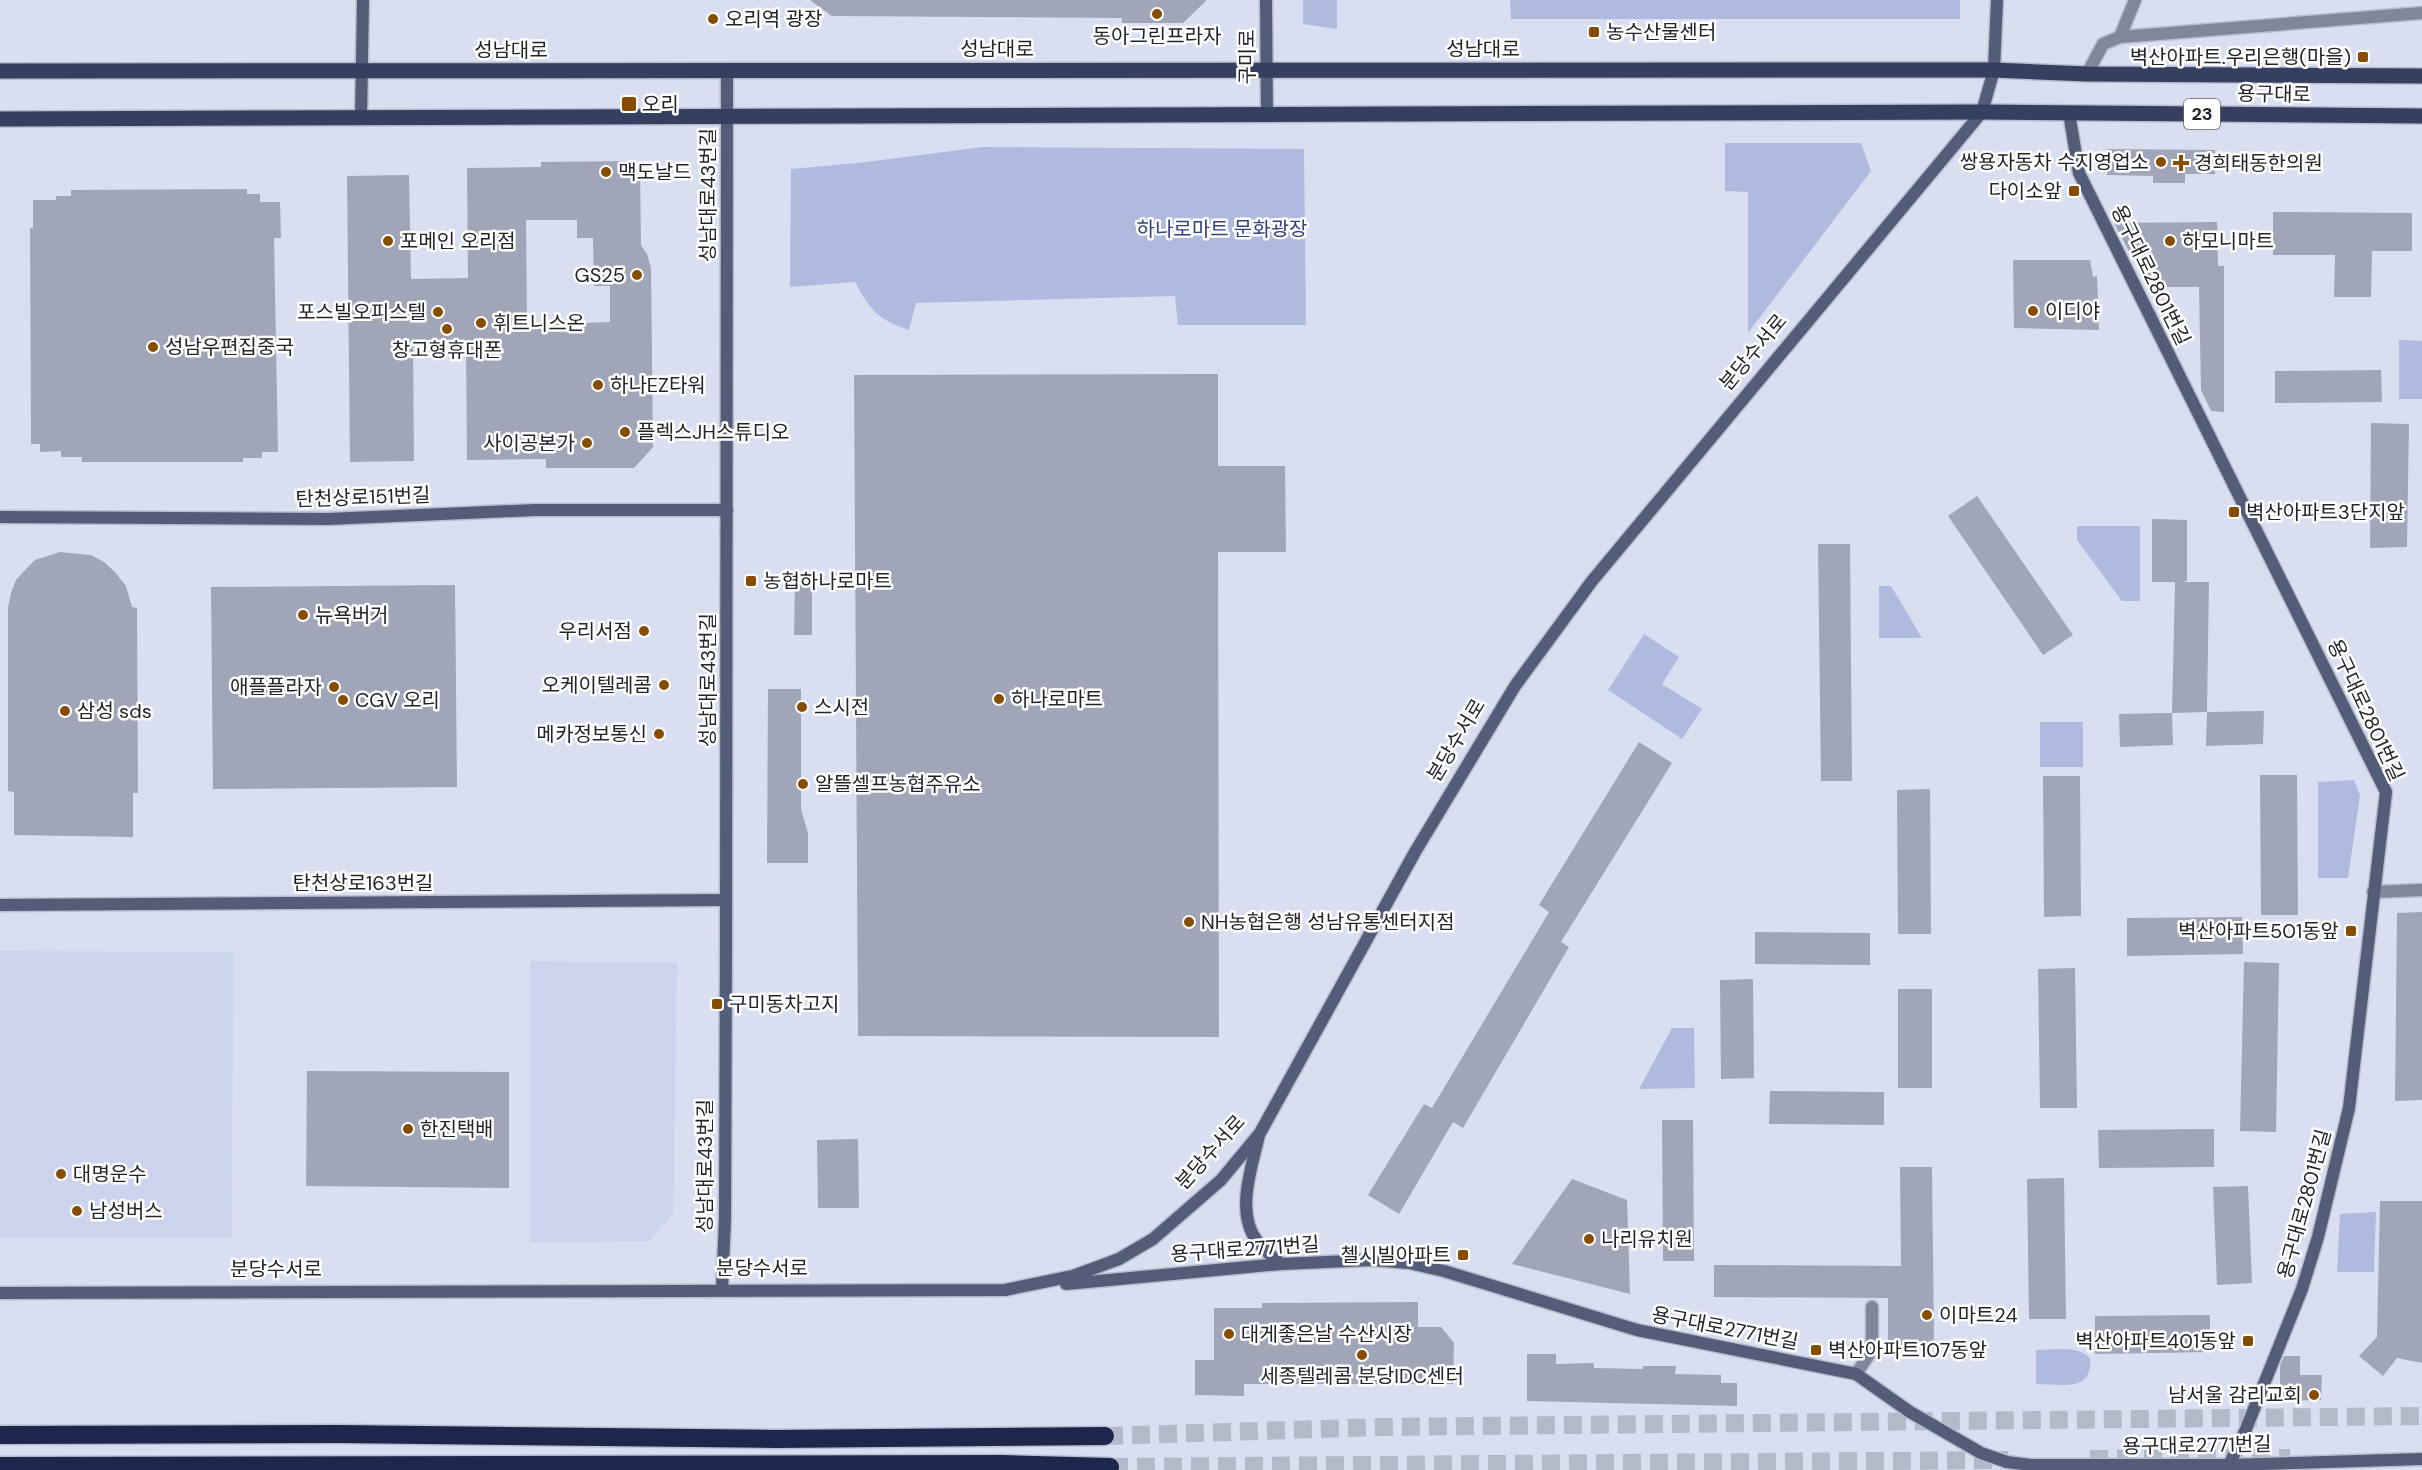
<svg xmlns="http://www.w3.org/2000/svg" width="2422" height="1470" font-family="'DM Sans','Noto Sans KR',sans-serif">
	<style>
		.built { fill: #ccd3ed }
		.green { fill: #b0bade }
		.building { fill: #a0a5b7; fill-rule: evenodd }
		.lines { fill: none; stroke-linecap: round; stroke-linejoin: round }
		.highway-tunnel { stroke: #b4b9c9; stroke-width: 18; stroke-dasharray: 18 9; stroke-linecap: butt }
		.street-casing { stroke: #b8bdcd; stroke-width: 15 }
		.secondary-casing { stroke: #b8bdcd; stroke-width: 15 }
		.primary-casing { stroke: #b8bdcd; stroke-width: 18 }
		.highway-casing { stroke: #b8bdcd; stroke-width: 21 }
		.street { stroke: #81869a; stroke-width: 12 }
		.secondary { stroke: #555c78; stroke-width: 12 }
		.primary { stroke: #373f60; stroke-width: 15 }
		.highway { stroke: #1f264b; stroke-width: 18 }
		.poi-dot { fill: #864d00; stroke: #fff; stroke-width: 2 }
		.labels { text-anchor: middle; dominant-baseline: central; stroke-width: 5; stroke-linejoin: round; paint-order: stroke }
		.shield { fill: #fff; stroke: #64666a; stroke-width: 1.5 }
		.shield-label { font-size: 18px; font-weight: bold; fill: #22242a }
		.poi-label { font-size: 20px; fill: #22242a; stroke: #fff; text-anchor: start }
		.street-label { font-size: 20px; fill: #22242a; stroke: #fff }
		.park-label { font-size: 20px; fill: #36407a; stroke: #fff }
	</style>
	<rect width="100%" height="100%" fill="#d9def1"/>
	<g class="built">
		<polygon points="0,951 233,952 232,1238 0,1237"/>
		<polygon points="530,961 677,963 673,1213 650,1241 530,1242"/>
	</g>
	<g class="green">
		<polygon points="1303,0 1337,0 1337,29 1303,24"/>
		<polygon points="1510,0 1960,0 1960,19 1511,19"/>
		<polygon points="1725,143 1861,143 1871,171 1748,333 1748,192 1725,191"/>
		<path d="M983,147L1304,149L1306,325H1178L1175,296L916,303L909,330C877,319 870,310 855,282L790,287L791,169L858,163Z"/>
		<polygon points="2399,340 2422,341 2422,399 2399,399"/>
		<polygon points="2077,526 2140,526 2140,601 2122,601 2077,540"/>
		<polygon points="1879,586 1891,586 1922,638 1879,638"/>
		<polygon points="1644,634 1679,657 1662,684 1702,709 1682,739 1608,690"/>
		<rect x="2040" y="722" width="43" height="45"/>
		<polygon points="2354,780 2360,795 2348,878 2318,878 2318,782"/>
		<polygon points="1672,1028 1694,1028 1695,1088 1639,1089"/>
		<polygon points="2376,1212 2374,1272 2337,1272 2340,1214"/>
		<path d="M2036,1350C2053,1350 2078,1345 2090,1358C2093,1393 2061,1384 2036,1384Z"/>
	</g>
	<g class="building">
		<polygon points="810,0 1207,0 1183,23 1122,23 1122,18 832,16"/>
		<polygon points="2107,149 2215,150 2215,174 2185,174 2185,183 2153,183 2153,176 2107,175"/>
		<path d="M633,161L640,169L641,245L647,254L651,268L653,447L634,468H546V459L467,460L466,346H413L414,461L350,462L347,176L409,175L411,279L468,278L467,168L541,167V162ZM526,220H577V238H593L594,286H610V322L527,325Z"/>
		<polygon points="247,189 247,194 260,194 260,202 280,202 281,238 274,238 278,452 262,452 262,458 243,458 243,462 82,462 82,457 61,457 61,451 40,452 40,444 31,444 30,228 33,228 33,200 56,200 56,196 71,196 71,190"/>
		<polygon points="2273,212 2412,213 2412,251 2372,251 2371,297 2334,297 2335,255 2273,255"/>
		<polygon points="2217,222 2218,266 2224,266 2224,412 2211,411 2201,390 2199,287 2148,287 2147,259 2133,259 2114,223"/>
		<polygon points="2013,260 2090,260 2093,277 2097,276 2099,330 2014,328"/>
		<polygon points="2381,370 2382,402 2275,403 2275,371"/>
		<polygon points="1218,374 1218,466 1285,466 1286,552 1218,552 1219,1037 858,1036 854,375"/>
		<polygon points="2371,423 2409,424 2407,547 2370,548"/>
		<polygon points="1977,496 2073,635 2043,655 1948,516"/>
		<polygon points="2152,519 2187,520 2187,581 2181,582 2209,582 2207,712 2172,713 2175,582 2152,582"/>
		<polygon points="1818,544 1850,544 1852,781 1821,781"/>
		<polygon points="60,552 91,555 104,562 115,572 126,586 132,607 137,608 138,793 133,793 133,837 14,835 14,792 8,791 8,608 11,593 16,580 27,568 35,560"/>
		<polygon points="795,583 812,583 812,635 794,635"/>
		<polygon points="455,585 457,787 213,789 211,587"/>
		<polygon points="768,689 801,689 801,809 808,833 808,863 767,863"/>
		<polygon points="2264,711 2263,744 2206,746 2207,712"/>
		<polygon points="2172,713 2173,745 2120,747 2119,714"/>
		<polygon points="1639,742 1672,763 1561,942 1569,947 1463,1128 1453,1122 1399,1214 1368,1195 1424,1104 1432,1108 1549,912 1539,905"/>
		<polygon points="2260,775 2297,775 2298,915 2261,915"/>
		<polygon points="2043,776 2080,776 2081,916 2044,917"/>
		<polygon points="1930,789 1931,934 1898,934 1897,790"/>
		<polygon points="2422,912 2422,1100 2395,1101 2397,913"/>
		<polygon points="2242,917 2243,954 2127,956 2127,918"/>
		<polygon points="1755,932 1870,933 1870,965 1755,964"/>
		<polygon points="2244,962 2279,963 2276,1132 2240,1131"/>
		<polygon points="2075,968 2077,1108 2040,1108 2038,969"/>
		<polygon points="1753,979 1754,1078 1721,1079 1720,980"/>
		<rect x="1898" y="989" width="34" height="99"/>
		<polygon points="307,1071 509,1072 509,1188 306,1186"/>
		<polygon points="1770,1091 1884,1092 1884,1125 1769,1124"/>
		<polygon points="1662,1120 1693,1120 1694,1261 1663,1261"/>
		<polygon points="2214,1129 2214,1167 2099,1168 2098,1130"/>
		<polygon points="858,1139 859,1208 818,1208 817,1140"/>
		<polygon points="1900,1167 1932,1167 1934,1345 1888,1345 1888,1298 1714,1297 1714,1265 1901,1266"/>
		<polygon points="2064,1178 2066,1319 2029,1319 2027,1179"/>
		<polygon points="1572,1179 1627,1200 1630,1294 1512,1264"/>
		<polygon points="2248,1186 2252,1283 2217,1285 2213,1187"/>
		<polygon points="2380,1201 2422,1201 2422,1363 2397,1358 2383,1376 2359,1356 2377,1337"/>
		<polygon points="1418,1302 1418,1327 1441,1327 1454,1343 1453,1384 1244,1384 1244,1396 1195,1395 1195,1360 1214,1360 1214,1308 1262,1308 1262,1303"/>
		<polygon points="2210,1315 2210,1352 2095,1354 2095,1316"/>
		<polygon points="1527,1354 1556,1354 1556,1364 1594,1363 1594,1368 1643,1369 1643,1366 1676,1366 1675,1374 1721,1375 1721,1383 1737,1383 1737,1406 1527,1401"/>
		<polygon points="2284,1356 2300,1356 2300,1375 2322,1375 2321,1400 2280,1401 2280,1366"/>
	</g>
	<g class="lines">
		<g class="highway-tunnel">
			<polyline points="1105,1436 1381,1427 2422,1416"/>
			<polyline points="2090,1459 2290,1458"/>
			<polyline points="1110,1467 2008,1460"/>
		</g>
		<defs>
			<g id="street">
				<polyline points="2120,37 2135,0"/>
				<polyline points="2087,74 2103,44 2120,37 2422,13"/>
				<polyline points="2373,892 2422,890"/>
				<polyline points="1856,1374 1872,1350 1872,1307"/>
			</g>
			<g id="secondary">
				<polyline points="1266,0 1267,115"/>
				<polyline points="2069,113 2079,173 2386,792 2349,1108 2318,1237 2302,1289 2246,1429 2229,1465"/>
				<polyline points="361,118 363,0"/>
				<polyline points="0,517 328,519 535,510 727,510"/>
				<polyline points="0,905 725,900"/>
				<path d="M1259,1135C1252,1167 1235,1212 1257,1241C1264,1250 1273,1257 1281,1264"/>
				<polyline points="1066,1284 1281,1264 1372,1260 1409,1263 1444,1271 1637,1330 1856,1374 1910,1412 1981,1453 2007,1462 2030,1465 2229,1465 2422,1459"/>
				<polyline points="722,1290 725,1218 726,945 727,70"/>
				<polyline points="0,1293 1005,1290 1073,1276 1119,1259 1153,1239 1221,1180 1260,1133 1415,852 1515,686 1592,581 1982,112 1994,70 1997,0"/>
			</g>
			<g id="primary">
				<polyline points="0,71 1994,70 2087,74 2422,76"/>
				<polyline points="0,119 1982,112 2422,116"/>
			</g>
			<g id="highway">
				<polyline points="0,1435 337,1434 776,1439 1105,1436"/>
				<polyline points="0,1466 1002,1464 1110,1467"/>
			</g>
		</defs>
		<use href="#street" class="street-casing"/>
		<use href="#secondary" class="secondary-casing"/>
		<use href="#primary" class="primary-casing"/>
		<use href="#highway" class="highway-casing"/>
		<use href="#street" class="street"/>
		<use href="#secondary" class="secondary"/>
		<use href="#primary" class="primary"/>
		<use href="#highway" class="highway"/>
	</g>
	<g class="poi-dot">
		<circle cx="1157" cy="14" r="6"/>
		<circle cx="713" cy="19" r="6"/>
		<rect x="1588" y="26" width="12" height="12" rx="3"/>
		<rect x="2357" y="51" width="12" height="12" rx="3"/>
		<rect x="621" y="96" width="16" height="16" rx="3"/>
		<circle cx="2161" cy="162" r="6"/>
		<path d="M2178 154h6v6h6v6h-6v6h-6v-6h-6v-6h6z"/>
		<circle cx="606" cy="172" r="6"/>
		<rect x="2068" y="185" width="12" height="12" rx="3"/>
		<circle cx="388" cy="241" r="6"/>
		<circle cx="2170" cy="241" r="6"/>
		<circle cx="637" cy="275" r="6"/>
		<circle cx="2033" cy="311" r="6"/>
		<circle cx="438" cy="312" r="6"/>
		<circle cx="481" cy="323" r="6"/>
		<circle cx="447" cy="329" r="6"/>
		<circle cx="153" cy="347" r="6"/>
		<circle cx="598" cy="385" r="6"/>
		<circle cx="625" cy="432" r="6"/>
		<circle cx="587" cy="443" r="6"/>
		<rect x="2228" y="506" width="12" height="12" rx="3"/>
		<rect x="745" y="575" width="12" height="12" rx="3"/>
		<circle cx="303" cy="615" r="6"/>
		<circle cx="644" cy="631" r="6"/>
		<circle cx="664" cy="685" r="6"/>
		<circle cx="334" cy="687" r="6"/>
		<circle cx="999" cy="699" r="6"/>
		<circle cx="343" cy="700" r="6"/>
		<circle cx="802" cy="707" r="6"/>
		<circle cx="65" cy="711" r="6"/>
		<circle cx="659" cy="734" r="6"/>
		<circle cx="803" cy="784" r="6"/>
		<circle cx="1189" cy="922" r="6"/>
		<rect x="2345" y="925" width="12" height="12" rx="3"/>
		<rect x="711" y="998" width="12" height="12" rx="3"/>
		<circle cx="408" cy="1129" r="6"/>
		<circle cx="61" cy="1174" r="6"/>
		<circle cx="77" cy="1211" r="6"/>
		<circle cx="1589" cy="1239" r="6"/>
		<rect x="1457" y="1249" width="12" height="12" rx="3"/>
		<circle cx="1927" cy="1315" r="6"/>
		<circle cx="1229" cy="1334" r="6"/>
		<rect x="2242" y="1335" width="12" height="12" rx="3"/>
		<rect x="1810" y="1344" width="12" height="12" rx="3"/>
		<circle cx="1362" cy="1355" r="6"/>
		<circle cx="2314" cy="1395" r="6"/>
	</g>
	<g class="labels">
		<rect class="shield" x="2184" y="99" width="36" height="30" rx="4.5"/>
		<g class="shield-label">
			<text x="2202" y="114">23</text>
		</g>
		<g class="poi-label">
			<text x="725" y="19">오리역 광장</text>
			<text x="1606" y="32">농수산물센터</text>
			<text x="1157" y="36" text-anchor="middle">동아그린프라자</text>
			<text x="2351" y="57" text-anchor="end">벽산아파트.우리은행(마을)</text>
			<text x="642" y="104">오리</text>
			<text x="2149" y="162" text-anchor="end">쌍용자동차 수지영업소</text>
			<text x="2194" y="163">경희태동한의원</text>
			<text x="618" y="172">맥도날드</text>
			<text x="2062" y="191" text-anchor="end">다이소앞</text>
			<text x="400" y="241">포메인 오리점</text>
			<text x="2182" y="241">하모니마트</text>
			<text x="625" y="275" text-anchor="end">GS25</text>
			<text x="2045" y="311">이디야</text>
			<text x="426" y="312" text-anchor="end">포스빌오피스텔</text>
			<text x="493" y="323">휘트니스온</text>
			<text x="165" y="347">성남우편집중국</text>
			<text x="447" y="350" text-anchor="middle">창고형휴대폰</text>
			<text x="610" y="385">하나EZ타워</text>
			<text x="637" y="432">플렉스JH스튜디오</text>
			<text x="575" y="443" text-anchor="end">사이공본가</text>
			<text x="2246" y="512">벽산아파트3단지앞</text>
			<text x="763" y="581">농협하나로마트</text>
			<text x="315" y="615">뉴욕버거</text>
			<text x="632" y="631" text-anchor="end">우리서점</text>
			<text x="652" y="685" text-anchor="end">오케이텔레콤</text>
			<text x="322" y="687" text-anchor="end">애플플라자</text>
			<text x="1011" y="699">하나로마트</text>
			<text x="355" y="700">CGV 오리</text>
			<text x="814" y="707">스시전</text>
			<text x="77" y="711">삼성 sds</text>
			<text x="647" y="734" text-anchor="end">메카정보통신</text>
			<text x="815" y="784">알뜰셀프농협주유소</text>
			<text x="1201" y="922">NH농협은행 성남유통센터지점</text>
			<text x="2339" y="931" text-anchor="end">벽산아파트501동앞</text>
			<text x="729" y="1004">구미동차고지</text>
			<text x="420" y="1129">한진택배</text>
			<text x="73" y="1174">대명운수</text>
			<text x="89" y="1211">남성버스</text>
			<text x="1601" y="1239">나리유치원</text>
			<text x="1451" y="1255" text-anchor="end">첼시빌아파트</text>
			<text x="1939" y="1315">이마트24</text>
			<text x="1241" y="1334">대게좋은날 수산시장</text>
			<text x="2236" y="1341" text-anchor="end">벽산아파트401동앞</text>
			<text x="1828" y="1350">벽산아파트107동앞</text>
			<text x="1362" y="1376" text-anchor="middle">세종텔레콤 분당IDC센터</text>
			<text x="2302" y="1395" text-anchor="end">남서울 감리교회</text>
		</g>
		<g class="street-label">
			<text x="997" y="49">성남대로</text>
			<text x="1483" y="49">성남대로</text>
			<text x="511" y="50">성남대로</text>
			<text transform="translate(1247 57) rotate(-90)">구미로</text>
			<text transform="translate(2274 94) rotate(1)">용구대로</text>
			<text transform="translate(708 195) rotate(-90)">성남대로43번길</text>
			<text transform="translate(2151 275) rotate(64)">용구대로2801번길</text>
			<text transform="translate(1753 352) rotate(-50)">분당수서로</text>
			<text transform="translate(363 497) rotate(-2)">탄천상로151번길</text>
			<text transform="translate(708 680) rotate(-90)">성남대로43번길</text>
			<text transform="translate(2366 710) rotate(65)">용구대로2801번길</text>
			<text transform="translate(1456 740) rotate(-59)">분당수서로</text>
			<text x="363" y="883">탄천상로163번길</text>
			<text transform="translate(1210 1152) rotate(-48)">분당수서로</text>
			<text transform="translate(705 1166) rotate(-90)">성남대로43번길</text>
			<text transform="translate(2304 1204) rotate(-75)">용구대로2801번길</text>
			<text transform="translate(1245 1249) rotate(-4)">용구대로2771번길</text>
			<text x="762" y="1268">분당수서로</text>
			<text x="276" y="1269">분당수서로</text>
			<text transform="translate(1725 1328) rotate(11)">용구대로2771번길</text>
			<text transform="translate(2197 1445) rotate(-1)">용구대로2771번길</text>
		</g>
		<g class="park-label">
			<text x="1222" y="229">하나로마트 문화광장</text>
		</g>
	</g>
</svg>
